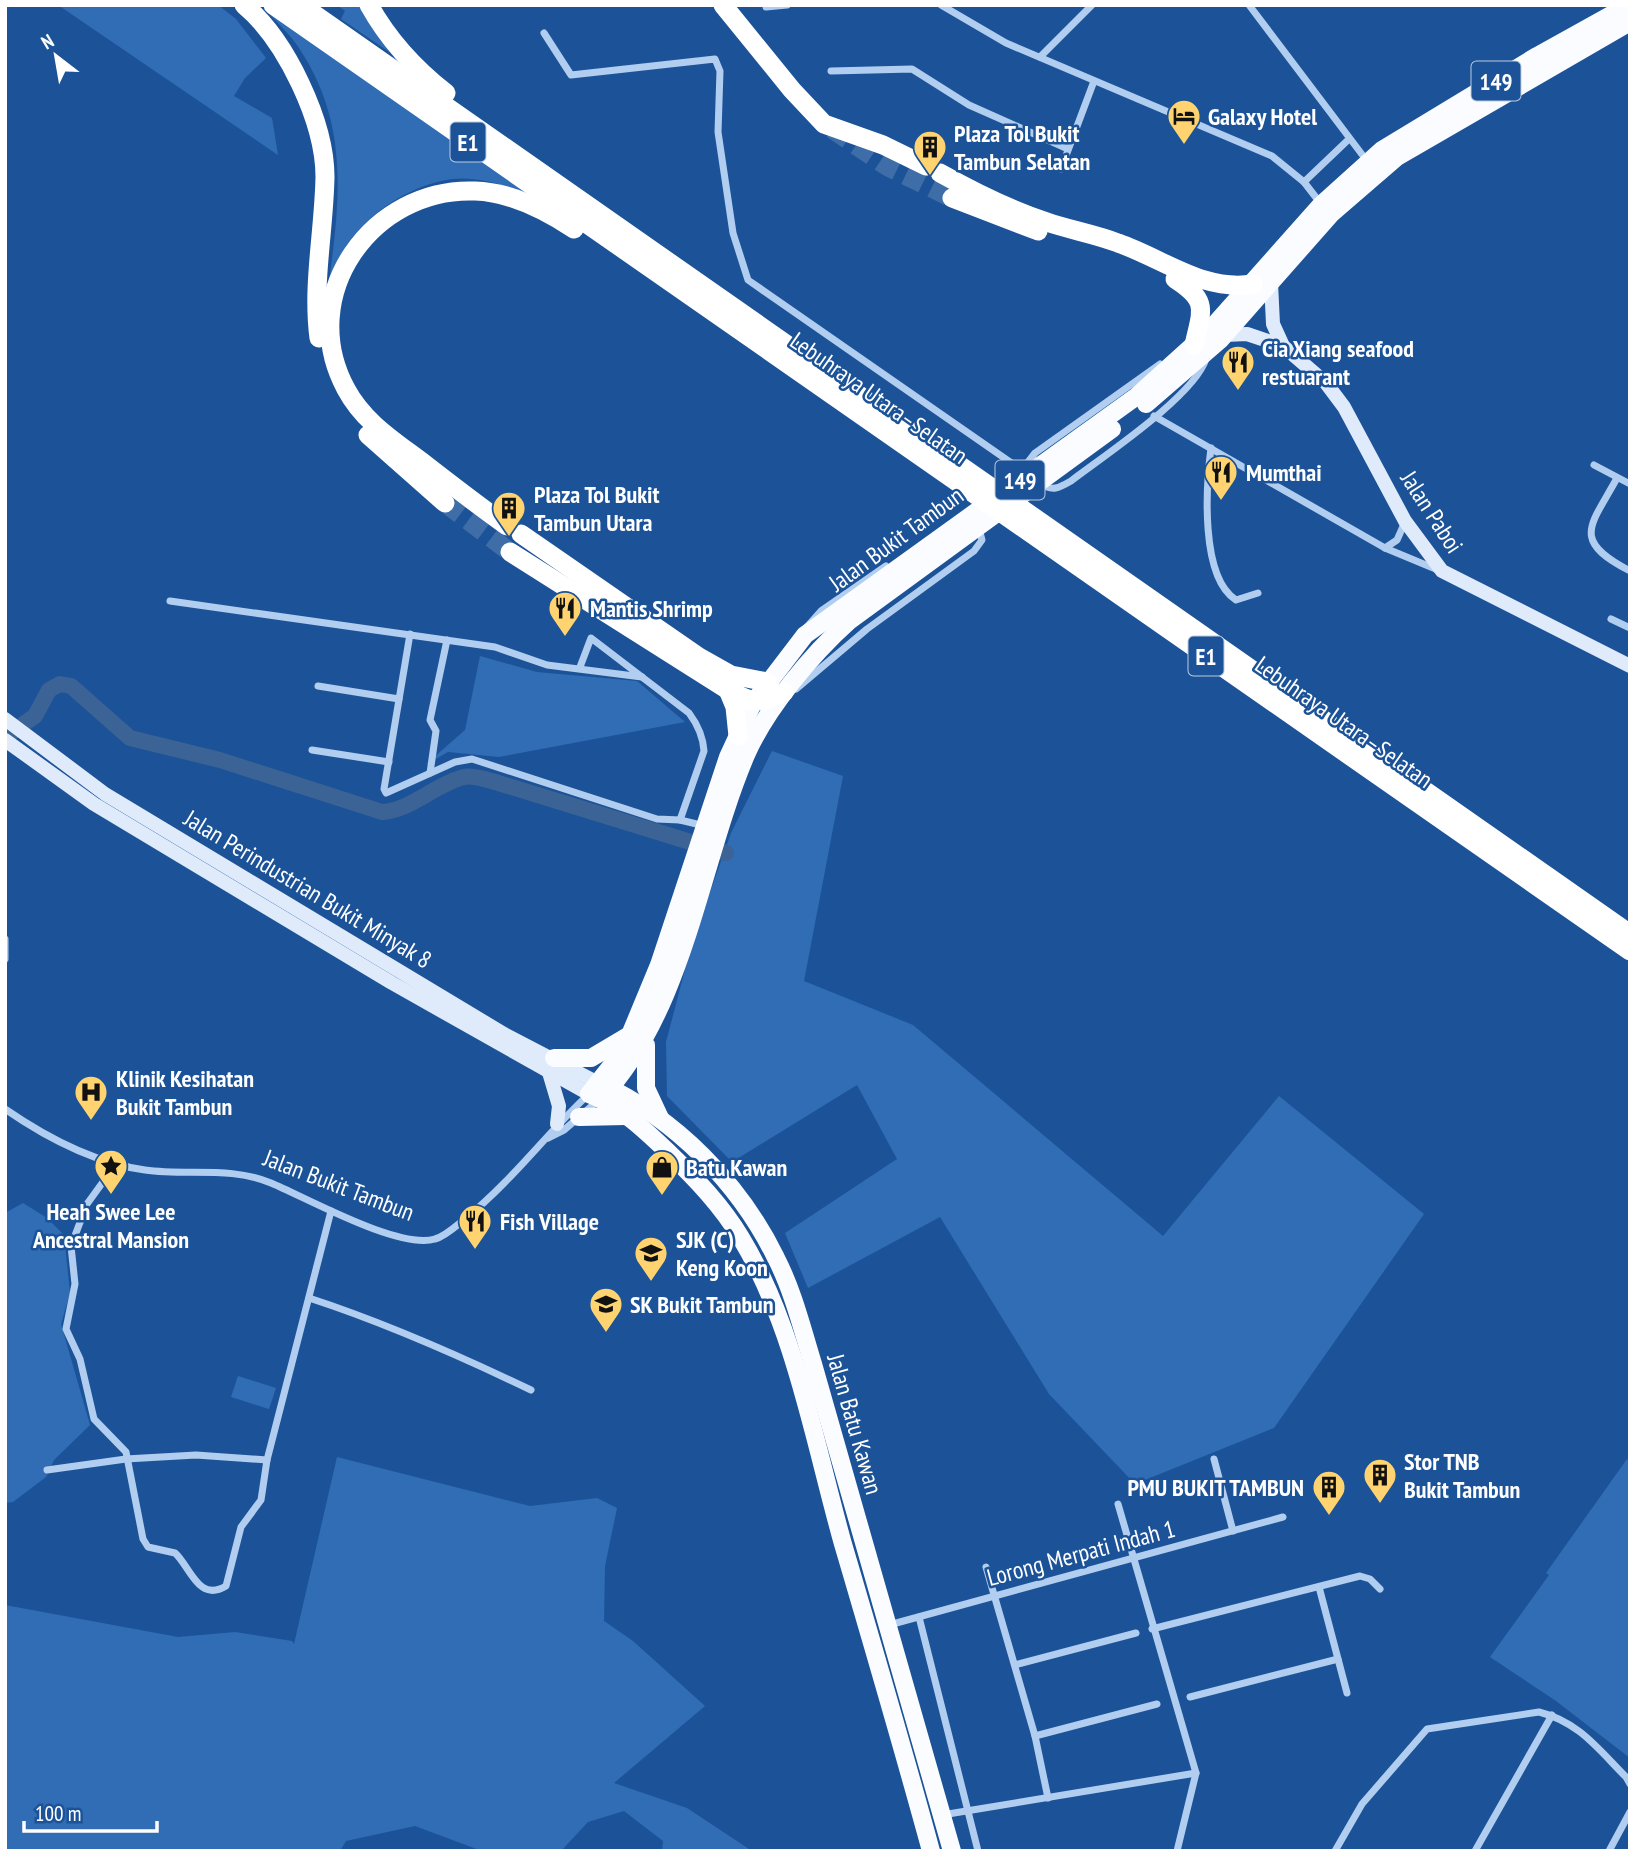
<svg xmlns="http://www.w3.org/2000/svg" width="1635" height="1856" font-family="'PT Sans Narrow',sans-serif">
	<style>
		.green { fill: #306db5 }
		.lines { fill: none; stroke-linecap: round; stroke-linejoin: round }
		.river { stroke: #3c6395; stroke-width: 16 }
		.highway-tunnel { stroke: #3e6da7; stroke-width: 19; stroke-dasharray: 19 10; stroke-linecap: butt }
		.street { stroke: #b1cef0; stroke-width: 7 }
		.secondary { stroke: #dfebfb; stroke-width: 14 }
		.primary { stroke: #fafcff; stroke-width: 18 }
		.highway { stroke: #fff; stroke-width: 19 }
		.labels { text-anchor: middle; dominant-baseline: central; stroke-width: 5; stroke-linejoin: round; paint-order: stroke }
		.shield { fill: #1c5398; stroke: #bbcbe0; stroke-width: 2 }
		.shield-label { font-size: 23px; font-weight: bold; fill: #fff }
		.poi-label { font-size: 24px; font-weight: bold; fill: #fff; stroke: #1c5398; text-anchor: start }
		.street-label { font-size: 24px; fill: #fff; stroke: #1c5398 }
	</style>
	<rect width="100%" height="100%" fill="#1c5398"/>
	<g class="green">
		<polygon points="58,5 218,5 236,19 266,58 245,78 234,96 272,118 278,155"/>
		<polygon points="337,5 363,5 398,58 341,19 345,11"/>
		<path d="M263,8L530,194C506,186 478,176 452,179C409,185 366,214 343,251C335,263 332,282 327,296C339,207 352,128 299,48C289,33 275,20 263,8Z"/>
		<polygon points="480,656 537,672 637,681 685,722 499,757 448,752 425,765 465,730"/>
		<polygon points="772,751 843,776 804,981 913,1025 1163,1236 1279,1096 1424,1214 1274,1428 1135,1484 1049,1394 940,1217 808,1288 785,1233 897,1159 857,1085 732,1162 667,1096 666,1042 692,943 731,833"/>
		<polygon points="23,1203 47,1218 64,1235 70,1293 61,1324 90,1425 54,1460 46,1477 13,1502 5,1503 5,1213"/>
		<polygon points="238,1376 276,1388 269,1409 231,1397"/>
		<polygon points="337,1457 530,1506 597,1498 617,1508 605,1566 604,1621 633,1641 705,1706 614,1783 687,1808 752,1851 662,1851 663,1841 624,1811 588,1822 561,1851 482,1851 415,1826 346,1841 340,1851 5,1851 5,1605 178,1637 235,1632 292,1641 294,1644"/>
		<polygon points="1627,1459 1630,1461 1630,1758 1556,1701 1490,1657 1549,1575 1546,1573"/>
	</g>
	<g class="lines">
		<path class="river" d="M5,737L35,716L49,690L60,684L71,686L130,738L220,760L382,812C412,810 435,784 464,777C472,775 484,779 492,781L726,853"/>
		<g class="highway-tunnel">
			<polyline points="832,129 888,167 952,198"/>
			<polyline points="445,503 510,552"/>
		</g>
		<g class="street">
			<polyline points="941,5 1006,43 1272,156 1304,182 1321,204"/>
			<polyline points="1249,5 1367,161"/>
			<polyline points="766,7 787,5"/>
			<polyline points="544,33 571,75 715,59 720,71 718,132 733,233 748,280 1020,469"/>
			<polyline points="1040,57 1092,5"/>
			<polyline points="831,71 912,69 969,105 1068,149"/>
			<polyline points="1061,169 1094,81"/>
			<polyline points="1304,182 1348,140"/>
			<polyline points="1154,416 1385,548 1438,570"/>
			<path d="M1211,448C1206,486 1200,577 1236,600L1258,593"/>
			<polyline points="1594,465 1630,484"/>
			<polyline points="1022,470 1035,453 1160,364"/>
			<path d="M1617,478C1591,526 1570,540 1630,571"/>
			<path d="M1040,483C1052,492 1059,488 1071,481C1105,455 1194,396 1206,359"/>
			<polyline points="1385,548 1397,540 1405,522"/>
			<polyline points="170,601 495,647 547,665 642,677"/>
			<polyline points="1611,619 1630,628"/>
			<polyline points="805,629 821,611 886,566"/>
			<polyline points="410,634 384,789 386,793 455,762 472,759 657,819 680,820 705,826"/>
			<path d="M580,667L591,638L689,713C698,725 703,736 704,751L680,820"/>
			<polyline points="318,686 399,699"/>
			<polyline points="796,689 867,629 974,551 982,540 979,529"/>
			<polyline points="312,750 389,762"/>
			<polyline points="430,773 436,731 430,720 447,640"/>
			<polyline points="5,939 5,959"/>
			<path d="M5,1109C47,1138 94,1163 145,1170C187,1176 231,1166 271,1183C307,1198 399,1250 435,1239C446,1236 457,1225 466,1218C512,1181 546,1134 589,1094"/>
			<polyline points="548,1138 564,1130 600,1099"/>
			<path d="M116,1164L87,1204L71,1246L75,1284L66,1329L80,1359L94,1419L126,1452L143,1539L148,1547L175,1553C190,1566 198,1603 226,1586L241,1527L261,1500L267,1460L331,1211"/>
			<path d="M309,1298C386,1323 458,1355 531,1390"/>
			<polyline points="1214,1459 1233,1531"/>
			<polyline points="47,1470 126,1459 196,1455 267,1460"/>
			<polyline points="1118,1504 1196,1773 1177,1851"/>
			<polyline points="986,1567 1035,1736 1048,1798"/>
			<polyline points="1319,1587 1347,1693"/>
			<polyline points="919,1617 978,1851"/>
			<polyline points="889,1625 1283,1517"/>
			<polyline points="1152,1629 1360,1576 1370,1579 1380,1589"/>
			<polyline points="1015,1665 1136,1633"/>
			<polyline points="1190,1697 1338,1659"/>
			<polyline points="1035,1736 1157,1704"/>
			<polyline points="942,1815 1196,1773"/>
			<path d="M1335,1851L1362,1804L1427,1729L1539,1712C1579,1722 1598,1749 1626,1777L1630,1784"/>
			<polyline points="1475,1851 1552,1715"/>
			<polyline points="1609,1851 1630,1812"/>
		</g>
		<g class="secondary">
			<polyline points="1271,283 1273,324 1283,346 1326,383 1344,407 1405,521 1442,571 1630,666"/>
			<polyline points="1225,335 1247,334 1283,346"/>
			<polyline points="5,719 105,794 504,1034 598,1083"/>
			<polyline points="5,740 94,804 392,983 589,1094"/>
			<polyline points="548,1069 559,1106 557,1124"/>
		</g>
		<g class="primary">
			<polyline points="1146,404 1220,340 1331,214 1397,157 1630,22"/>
			<polyline points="646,1045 646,1088 660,1118"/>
			<polyline points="554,1058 591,1058 628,1036"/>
			<path d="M601,1084C676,1119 740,1184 776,1258C793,1291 802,1328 813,1364L952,1851"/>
			<path d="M601,1098C685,1009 699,865 746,755C766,709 812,654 849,621L1112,429"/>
			<polyline points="579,1117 625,1116"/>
			<path d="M931,1851C903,1748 873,1646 843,1544C815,1445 795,1327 741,1238C722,1206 696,1179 669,1153C646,1131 619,1105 589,1094L619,1056L630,1035L659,965L728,757L753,703L805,635L1137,396L1209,331L1321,205L1382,150L1537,56L1629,5"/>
		</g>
		<g class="highway">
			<path d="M244,5C286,40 325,122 325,177C324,231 312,285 319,338"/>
			<polyline points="273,5 1630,951"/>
			<polyline points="301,5 1630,934"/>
			<path d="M369,5C389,41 414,68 446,93"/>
			<polyline points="723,5 792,90 824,124 883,145 926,166"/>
			<path d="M940,173C974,192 1010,210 1047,222C1070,230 1095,234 1118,243C1164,259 1203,292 1253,284"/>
			<polyline points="952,198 1038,231"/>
			<path d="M1175,279C1209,301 1202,309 1194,345"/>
			<polyline points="368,435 445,503"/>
			<path d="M507,526C479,506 453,486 426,465C396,442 364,423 346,389C295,295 372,187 475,191C511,192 545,210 574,229"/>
			<polyline points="521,534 699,657 731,675 767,682"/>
			<path d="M510,552L728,690C754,703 757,705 784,692"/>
			<polyline points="728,690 735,707 738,736"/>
		</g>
	</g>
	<defs>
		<symbol id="hotel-pin" viewBox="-11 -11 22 30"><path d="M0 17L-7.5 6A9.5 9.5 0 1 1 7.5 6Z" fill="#ffd470" stroke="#1c5398"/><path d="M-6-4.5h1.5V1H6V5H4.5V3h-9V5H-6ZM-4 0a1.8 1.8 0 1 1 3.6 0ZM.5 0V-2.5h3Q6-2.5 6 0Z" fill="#111"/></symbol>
		<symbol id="building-pin" viewBox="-11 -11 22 30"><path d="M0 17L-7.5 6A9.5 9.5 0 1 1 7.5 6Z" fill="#ffd470" stroke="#1c5398"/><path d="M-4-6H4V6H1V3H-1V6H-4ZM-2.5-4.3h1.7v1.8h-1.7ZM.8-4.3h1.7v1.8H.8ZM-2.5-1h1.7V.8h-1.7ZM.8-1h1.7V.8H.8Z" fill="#111"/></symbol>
		<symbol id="restaurant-pin" viewBox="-11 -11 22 30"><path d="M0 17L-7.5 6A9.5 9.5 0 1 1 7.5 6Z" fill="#ffd470" stroke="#1c5398"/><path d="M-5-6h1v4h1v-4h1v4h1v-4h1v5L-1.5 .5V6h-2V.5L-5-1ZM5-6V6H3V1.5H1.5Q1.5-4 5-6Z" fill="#111"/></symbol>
		<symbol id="hospital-pin" viewBox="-11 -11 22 30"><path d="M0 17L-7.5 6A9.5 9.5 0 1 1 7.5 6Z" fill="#ffd470" stroke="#1c5398"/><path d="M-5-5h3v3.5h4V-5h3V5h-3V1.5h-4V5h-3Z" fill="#111"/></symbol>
		<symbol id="sight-pin" viewBox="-11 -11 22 30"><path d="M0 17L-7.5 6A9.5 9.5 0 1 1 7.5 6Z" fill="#ffd470" stroke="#1c5398"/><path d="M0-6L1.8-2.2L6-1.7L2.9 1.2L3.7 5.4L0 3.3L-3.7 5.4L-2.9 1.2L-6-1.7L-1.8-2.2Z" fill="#111"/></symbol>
		<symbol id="shop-pin" viewBox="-11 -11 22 30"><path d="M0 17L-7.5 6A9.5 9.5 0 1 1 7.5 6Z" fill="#ffd470" stroke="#1c5398"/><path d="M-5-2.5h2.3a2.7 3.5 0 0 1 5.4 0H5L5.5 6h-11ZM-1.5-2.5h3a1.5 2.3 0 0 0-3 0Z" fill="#111"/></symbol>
		<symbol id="school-pin" viewBox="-11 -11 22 30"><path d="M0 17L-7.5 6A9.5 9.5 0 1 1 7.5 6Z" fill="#ffd470" stroke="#1c5398"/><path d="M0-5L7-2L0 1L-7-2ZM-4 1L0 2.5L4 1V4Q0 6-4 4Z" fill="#111"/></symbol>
	</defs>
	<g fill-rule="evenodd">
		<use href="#hotel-pin" x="1165" y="97" width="38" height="52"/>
		<use href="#building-pin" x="911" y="128" width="38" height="52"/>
		<use href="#restaurant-pin" x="1219" y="343" width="38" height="52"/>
		<use href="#restaurant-pin" x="1202" y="453" width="38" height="52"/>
		<use href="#building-pin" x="490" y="489" width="38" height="52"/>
		<use href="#restaurant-pin" x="546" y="589" width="38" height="52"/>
		<use href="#hospital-pin" x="72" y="1073" width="38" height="52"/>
		<use href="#sight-pin" x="92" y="1147" width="38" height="52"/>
		<use href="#shop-pin" x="643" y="1148" width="38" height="52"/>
		<use href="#restaurant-pin" x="456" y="1202" width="38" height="52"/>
		<use href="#school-pin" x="632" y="1234" width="38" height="52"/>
		<use href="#school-pin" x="587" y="1285" width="38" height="52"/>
		<use href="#building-pin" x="1361" y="1456" width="38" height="52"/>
		<use href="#building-pin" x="1310" y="1468" width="38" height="52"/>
	</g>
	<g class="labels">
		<g class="shield">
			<rect x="1471.5" y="61.5" width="49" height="39" rx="5"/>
			<rect x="450.5" y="122.5" width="35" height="39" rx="5"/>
			<rect x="995.5" y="460.5" width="49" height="39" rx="5"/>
			<rect x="1188.5" y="636.5" width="35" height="39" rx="5"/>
		</g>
		<g class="shield-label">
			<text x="1496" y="81">149</text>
			<text x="468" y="142">E1</text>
			<text x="1020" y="480">149</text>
			<text x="1206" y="656">E1</text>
		</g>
		<g class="poi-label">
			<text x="1208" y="116">Galaxy Hotel</text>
			<text x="954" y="133">Plaza Tol Bukit<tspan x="954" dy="28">Tambun Selatan</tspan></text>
			<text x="1262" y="348">Cia Xiang seafood<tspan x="1262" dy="28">restuarant</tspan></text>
			<text x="1246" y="472">Mumthai</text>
			<text x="534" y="494">Plaza Tol Bukit<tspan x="534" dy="28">Tambun Utara</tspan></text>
			<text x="590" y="608">Mantis Shrimp</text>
			<text x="116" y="1078">Klinik Kesihatan<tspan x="116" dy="28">Bukit Tambun</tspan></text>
			<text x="686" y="1167">Batu Kawan</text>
			<text x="111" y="1211" text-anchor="middle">Heah Swee Lee<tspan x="111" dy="28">Ancestral Mansion</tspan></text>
			<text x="500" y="1221">Fish Village</text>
			<text x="676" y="1239">SJK (C)<tspan x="676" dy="28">Keng Koon</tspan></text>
			<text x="630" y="1304">SK Bukit Tambun</text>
			<text x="1404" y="1461">Stor TNB<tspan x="1404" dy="28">Bukit Tambun</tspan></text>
			<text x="1304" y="1487" text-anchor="end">PMU BUKIT TAMBUN</text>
		</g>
		<g class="street-label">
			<text transform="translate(879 398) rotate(35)">Lebuhraya Utara–Selatan</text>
			<text transform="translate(1432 512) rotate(57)">Jalan Paboi</text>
			<text transform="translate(896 539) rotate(-36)">Jalan Bukit Tambun</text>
			<text transform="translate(1344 722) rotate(35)">Lebuhraya Utara–Selatan</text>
			<text transform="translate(308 889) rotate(31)">Jalan Perindustrian Bukit Minyak 8</text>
			<text transform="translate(339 1185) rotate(21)">Jalan Bukit Tambun</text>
			<text transform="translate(855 1424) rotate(74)">Jalan Batu Kawan</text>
			<text transform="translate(1081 1553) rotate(-15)">Lorong Merpati Indah 1</text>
		</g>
	</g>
	<rect width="1635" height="1856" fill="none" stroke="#ffffff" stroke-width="14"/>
	<g transform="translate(56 56) rotate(329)" stroke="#1c5398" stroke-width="5" paint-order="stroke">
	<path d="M0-5L12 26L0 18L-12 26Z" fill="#ffffff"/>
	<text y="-10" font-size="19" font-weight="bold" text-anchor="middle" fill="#ffffff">N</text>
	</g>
	<path d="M24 1821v10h133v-10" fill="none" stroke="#ffffff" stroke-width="3.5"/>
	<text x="35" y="1821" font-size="21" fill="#ffffff" stroke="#1c5398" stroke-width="5" paint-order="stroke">100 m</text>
</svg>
